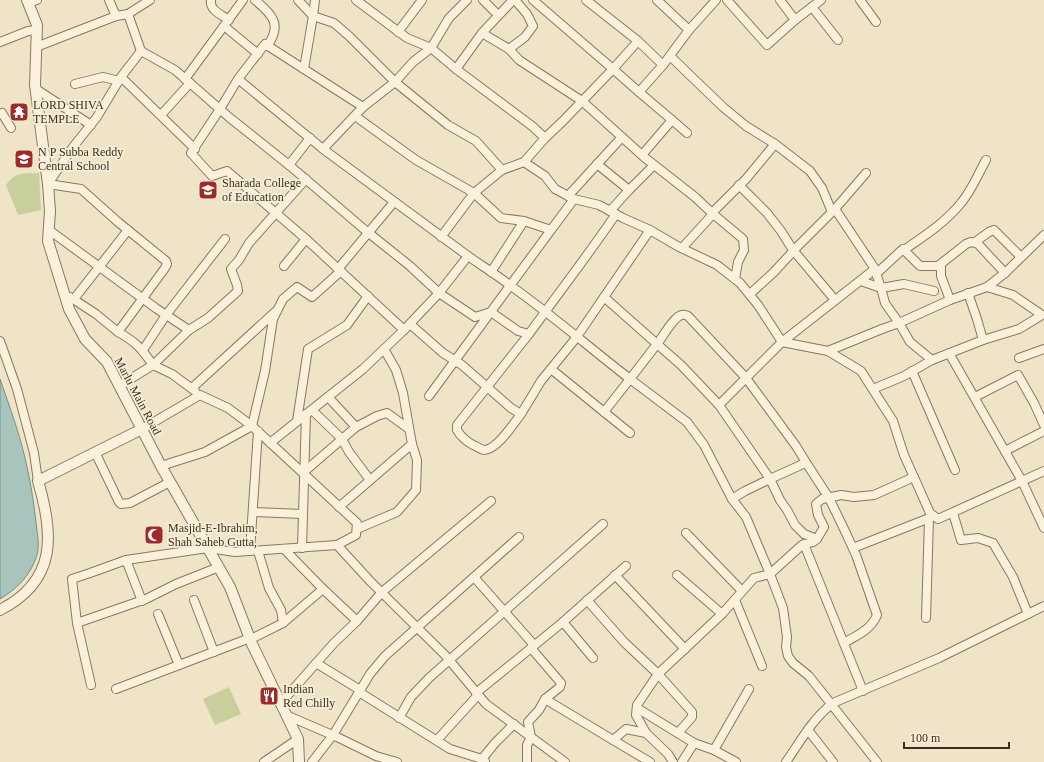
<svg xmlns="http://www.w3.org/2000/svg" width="1044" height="762" font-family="Georgia,serif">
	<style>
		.green { fill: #c9cf9b }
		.water { fill: #a9c4bc; stroke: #6f938a }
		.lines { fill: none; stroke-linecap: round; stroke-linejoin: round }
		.minor-casing { stroke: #8d765c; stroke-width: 10 }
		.tertiary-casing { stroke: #8d765c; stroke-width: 12 }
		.minor { stroke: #faf1dc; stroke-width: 8 }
		.tertiary { stroke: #faf1dc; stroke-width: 10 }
		.labels { text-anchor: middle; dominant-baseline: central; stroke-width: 3.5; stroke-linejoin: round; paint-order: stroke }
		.poi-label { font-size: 12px; fill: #3d2e20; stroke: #f7eed8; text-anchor: start }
		.street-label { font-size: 12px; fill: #3d2e20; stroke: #f7eed8 }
	</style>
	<rect width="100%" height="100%" fill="#f0e4c8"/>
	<g class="green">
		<path d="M39,173L41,210L18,215L6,185C17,171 22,174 39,173Z"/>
		<polygon points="229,687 241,714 215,725 203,699"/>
	</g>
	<path class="water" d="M0,379C10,408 21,437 27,467C31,485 34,504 36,522C37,533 40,545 37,555C31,575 17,589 0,599Z"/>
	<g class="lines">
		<defs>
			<g id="minor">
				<polyline points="109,0 116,16"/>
				<path d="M211,0C209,10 222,15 229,20"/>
				<path d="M255,0C272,14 283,25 267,46"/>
				<polyline points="298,0 313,16"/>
				<polyline points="356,0 407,38 431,48 456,69 532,126 545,138 563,121 613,69 533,0"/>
				<polyline points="483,0 498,15"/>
				<polyline points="515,0 527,14 533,26 525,37 509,49 519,60 582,101 644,157 695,197 712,213 743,239 744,250 738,262 735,279"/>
				<polyline points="586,0 638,41 613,69 639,92 663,65 689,30 657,0"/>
				<polyline points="727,0 767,45 795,20 821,0"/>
				<polyline points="780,0 795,20"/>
				<polyline points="860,0 876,22"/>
				<polyline points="28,3 37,0"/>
				<polyline points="812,7 838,40"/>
				<polyline points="128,14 141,51"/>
				<polyline points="313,16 315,0"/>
				<polyline points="224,26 258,54"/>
				<polyline points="689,30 716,0"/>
				<polyline points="398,32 422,0"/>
				<polyline points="482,33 509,49"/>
				<polyline points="638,41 663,65"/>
				<polyline points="0,42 28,31 37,30"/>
				<polyline points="36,47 116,16 128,14 150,0"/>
				<polyline points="670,56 723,107 746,126 775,144 810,171 822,188 832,212"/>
				<polyline points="304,69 313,16 334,23 349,36 395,82 413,62 431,48 449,18 467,0"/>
				<polyline points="456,69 482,33 513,0"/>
				<polyline points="121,77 195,149"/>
				<polyline points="185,79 243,0"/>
				<polyline points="238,79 323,149 363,107 265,44 238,79 220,109 191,153 212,176 227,171 306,239 404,330"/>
				<polyline points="75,84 103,77 119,81"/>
				<polyline points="36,89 91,125"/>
				<polyline points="639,92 672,120 642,155"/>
				<polyline points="363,107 395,82 448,125 476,141 502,170 474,193 441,237"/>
				<polyline points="0,114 2,113 11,128"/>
				<polyline points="161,115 190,83"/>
				<polyline points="355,116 416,160 474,193 501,218 524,221 551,230 574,199 555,189 545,176 524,162"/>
				<polyline points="672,120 687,133"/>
				<polyline points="323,149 468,256"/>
				<polyline points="597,164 629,190 610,211"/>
				<polyline points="289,165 310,138"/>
				<polyline points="502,170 524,162 545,138"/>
				<polyline points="739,185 767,213 781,231 793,250 835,300"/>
				<polyline points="629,190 654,165"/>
				<polyline points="568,196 622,137"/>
				<polyline points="574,199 599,205 623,218 650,230"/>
				<polyline points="712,213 746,179 775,144"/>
				<polyline points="49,230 157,309 189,330 208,318 238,291 237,285 231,269 239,260 249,243 306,179"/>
				<polyline points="975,242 989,232 994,230 1021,257"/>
				<polyline points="682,248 713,214"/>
				<path d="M904,250C924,236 946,222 961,203C972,190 978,174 986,160"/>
				<polyline points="284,266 306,239"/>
				<polyline points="938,266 966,244 971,242 978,244 1005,273"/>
				<polyline points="338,269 394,202"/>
				<polyline points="875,270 881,288 904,284 934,291"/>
				<polyline points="491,272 524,221"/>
				<polyline points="876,274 903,249 920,266 941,266 941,276 950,300"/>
				<polyline points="968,293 977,319 983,340 1019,329 1042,315 1013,295 987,287"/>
				<polyline points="750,294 774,272 797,247 835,209 866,173"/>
				<polyline points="70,297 96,314 118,332"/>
				<polyline points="604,297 657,344 630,379 687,422 704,445 732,499 746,517 770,574 754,578 722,614 658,674 637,705 636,715 646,733 626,729 613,740 650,762"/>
				<polyline points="74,299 128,230"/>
				<polyline points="410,324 443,353 462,365 511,408 521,414 541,381 576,338 650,230 679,247 717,265 740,283 758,305 782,342 828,351 861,371 893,421 904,455 930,513 938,519 1044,471"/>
				<path d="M189,330L153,365C141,348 136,342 118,332L165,268L167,264L166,261L118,222L81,189L48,184L73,147L97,117L121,77L141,51L175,70L230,118L289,165L365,230L410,266L439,293L404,330L363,369L270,443"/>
				<polyline points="0,341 17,389 34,453 38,481"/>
				<polyline points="143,350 166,315 225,239"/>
				<polyline points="828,351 882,329 899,323 885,303 881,288 861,281"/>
				<polyline points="949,353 1022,481 1044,528"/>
				<polyline points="1019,358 1044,349"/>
				<polyline points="932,360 910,342 899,323 950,300 987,287 1005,273 1044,235"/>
				<polyline points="551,369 630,433"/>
				<polyline points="912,371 955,470"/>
				<polyline points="119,386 153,365 172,374 195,391"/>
				<polyline points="192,388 275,312"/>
				<polyline points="873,389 904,376 932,360 983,340"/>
				<polyline points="429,396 551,230"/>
				<polyline points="328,397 356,427 377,416 387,413 409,429"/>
				<polyline points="975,397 1018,375 1034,403 1044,425"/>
				<polyline points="719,405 782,342 875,269 835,209"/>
				<polyline points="312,410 342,439 349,452 370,480"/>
				<path d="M604,412L630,379C590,348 552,315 511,286C497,275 482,266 468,256L439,293L475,317L491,312L518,331L529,334C558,294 588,255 616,214"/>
				<path d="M521,414C514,423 497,450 484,450C480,449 476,446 473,445C466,441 461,437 457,430V425L529,334"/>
				<polyline points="297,421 308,349 347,325 368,296"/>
				<polyline points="142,429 200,395 228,408 252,426 265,371 273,319 283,299 297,287 312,297 341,271"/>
				<polyline points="1005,451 1044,431"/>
				<polyline points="95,452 119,502 121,504 130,503 170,482"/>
				<path d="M807,464L796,446L746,378L688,316C685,315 684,314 682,315C674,316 662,338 657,344L681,365L719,405L770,479L803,464H807L829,498L845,531L856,555L877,615C871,630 857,635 844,643"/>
				<polyline points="161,466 205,452 252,426 357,523 356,535 337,545"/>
				<polyline points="305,471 356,427"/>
				<polyline points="732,499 745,491 770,479 780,500 787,510 795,525 804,534 817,539"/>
				<polyline points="339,507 412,444 403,393 396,370 384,349"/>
				<polyline points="253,512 303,514"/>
				<polyline points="953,513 961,540 978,538 993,543 1013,577 1028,614"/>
				<polyline points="357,529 397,512 416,490 417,460 412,444"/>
				<polyline points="686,533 742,591"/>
				<polyline points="804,544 863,691"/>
				<polyline points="302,548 306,414"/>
				<polyline points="853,548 932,517"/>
				<polyline points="284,549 323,589 357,621 382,592 491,501"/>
				<polyline points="250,551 258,431"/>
				<polyline points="126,560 142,601"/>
				<polyline points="615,575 685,649"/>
				<polyline points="677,575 722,614"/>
				<polyline points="474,577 534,645"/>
				<polyline points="194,600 214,652"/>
				<polyline points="587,600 624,642 658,674 692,712 692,717 678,733"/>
				<polyline points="735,600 762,666"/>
				<polyline points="158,614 179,665"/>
				<polyline points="926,618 929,519"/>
				<polyline points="563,622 593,658"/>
				<polyline points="77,623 146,599 176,584 219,567"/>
				<polyline points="283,623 323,589"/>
				<polyline points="251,639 283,623 281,610 269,588 258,551"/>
				<polyline points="316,663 360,690"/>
				<polyline points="91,685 77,623 72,579 90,573 126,560 208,548 235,552 337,545 370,581 445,655 486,704 565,762"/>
				<polyline points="116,689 250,638"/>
				<polyline points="359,692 450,749 482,759"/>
				<polyline points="476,693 563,622 626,566"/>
				<polyline points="545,699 613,740"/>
				<polyline points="280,704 334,643 357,621"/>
				<polyline points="637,708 694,743"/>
				<polyline points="286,715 337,737 376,756 397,762"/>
				<polyline points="399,718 411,697 429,678 603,524"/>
				<polyline points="808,730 833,762"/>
				<polyline points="646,733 668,754 673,762"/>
				<polyline points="437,740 478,695"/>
				<polyline points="714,750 749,689"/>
				<polyline points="485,761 482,759 495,743 514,724"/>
				<polyline points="264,762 298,739"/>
				<polyline points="312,762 333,735 370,674 385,656 519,537"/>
				<polyline points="527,762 527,745 531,737 528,722 539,710 545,699 560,687 561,683 531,648"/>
				<polyline points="682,762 694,743 714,750 736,762"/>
				<path d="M786,762C800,742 813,718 833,703L939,658L1044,606"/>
				<polyline points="877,762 809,676 793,663 788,656 786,647 787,637 783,608 770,574 802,545 813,542 817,539 824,527 818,515 816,504 822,499 841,495 854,497 874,495 914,477"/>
			</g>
			<g id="tertiary">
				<polyline points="27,0 37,25 35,85 48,184 50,211 48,241 69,309 85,339 107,362 161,466 230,587 252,644 298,739 299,762"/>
				<path d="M0,610C57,581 54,535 38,481L142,429"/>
			</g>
		</defs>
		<use href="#minor" class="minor-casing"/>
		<use href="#tertiary" class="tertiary-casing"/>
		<use href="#minor" class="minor"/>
		<use href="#tertiary" class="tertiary"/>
	</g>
	<defs>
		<symbol id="temple-square" viewBox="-11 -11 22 22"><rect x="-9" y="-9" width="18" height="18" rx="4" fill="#9e2a2b" stroke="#f7eed8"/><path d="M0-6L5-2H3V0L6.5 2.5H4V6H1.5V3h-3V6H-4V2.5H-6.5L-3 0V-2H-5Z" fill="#fff"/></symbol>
		<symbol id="school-square" viewBox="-11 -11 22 22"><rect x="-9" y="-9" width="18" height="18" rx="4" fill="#9e2a2b" stroke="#f7eed8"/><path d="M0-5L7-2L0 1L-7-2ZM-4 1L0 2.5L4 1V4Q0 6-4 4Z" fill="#fff"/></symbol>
		<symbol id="university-square" viewBox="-11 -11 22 22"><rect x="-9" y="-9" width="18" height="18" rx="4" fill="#9e2a2b" stroke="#f7eed8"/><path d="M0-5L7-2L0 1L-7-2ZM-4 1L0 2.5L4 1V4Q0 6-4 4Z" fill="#fff"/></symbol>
		<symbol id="mosque-square" viewBox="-11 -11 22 22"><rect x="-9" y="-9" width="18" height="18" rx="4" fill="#9e2a2b" stroke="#f7eed8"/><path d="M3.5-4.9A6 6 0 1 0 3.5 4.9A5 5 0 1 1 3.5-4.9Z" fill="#fff"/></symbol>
		<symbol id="restaurant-square" viewBox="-11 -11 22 22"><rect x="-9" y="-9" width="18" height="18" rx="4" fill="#9e2a2b" stroke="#f7eed8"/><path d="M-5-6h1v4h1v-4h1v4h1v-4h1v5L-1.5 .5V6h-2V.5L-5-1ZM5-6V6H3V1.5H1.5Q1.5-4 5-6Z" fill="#fff"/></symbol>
	</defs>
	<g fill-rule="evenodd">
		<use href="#temple-square" x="8" y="101" width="22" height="22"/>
		<use href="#school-square" x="13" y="148" width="22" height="22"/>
		<use href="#university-square" x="197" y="179" width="22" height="22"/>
		<use href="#mosque-square" x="143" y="524" width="22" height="22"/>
		<use href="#restaurant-square" x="258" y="685" width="22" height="22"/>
	</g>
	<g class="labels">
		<g class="poi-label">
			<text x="33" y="105">LORD SHIVA<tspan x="33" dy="14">TEMPLE</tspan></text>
			<text x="38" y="152">N P Subba Reddy<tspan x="38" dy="14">Central School</tspan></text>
			<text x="222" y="183">Sharada College<tspan x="222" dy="14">of Education</tspan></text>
			<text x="168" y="528">Masjid-E-Ibrahim,<tspan x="168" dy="14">Shah Saheb Gutta,</tspan></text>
			<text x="283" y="689">Indian<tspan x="283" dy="14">Red Chilly</tspan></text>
		</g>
		<g class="street-label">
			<text transform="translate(138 396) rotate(62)">Marlu Main Road</text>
		</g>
	</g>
	<path d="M904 742v6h105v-6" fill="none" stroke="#3d2e20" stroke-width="2"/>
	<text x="910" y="742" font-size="12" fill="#3d2e20" stroke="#f7eed8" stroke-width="3" paint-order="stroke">100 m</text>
</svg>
